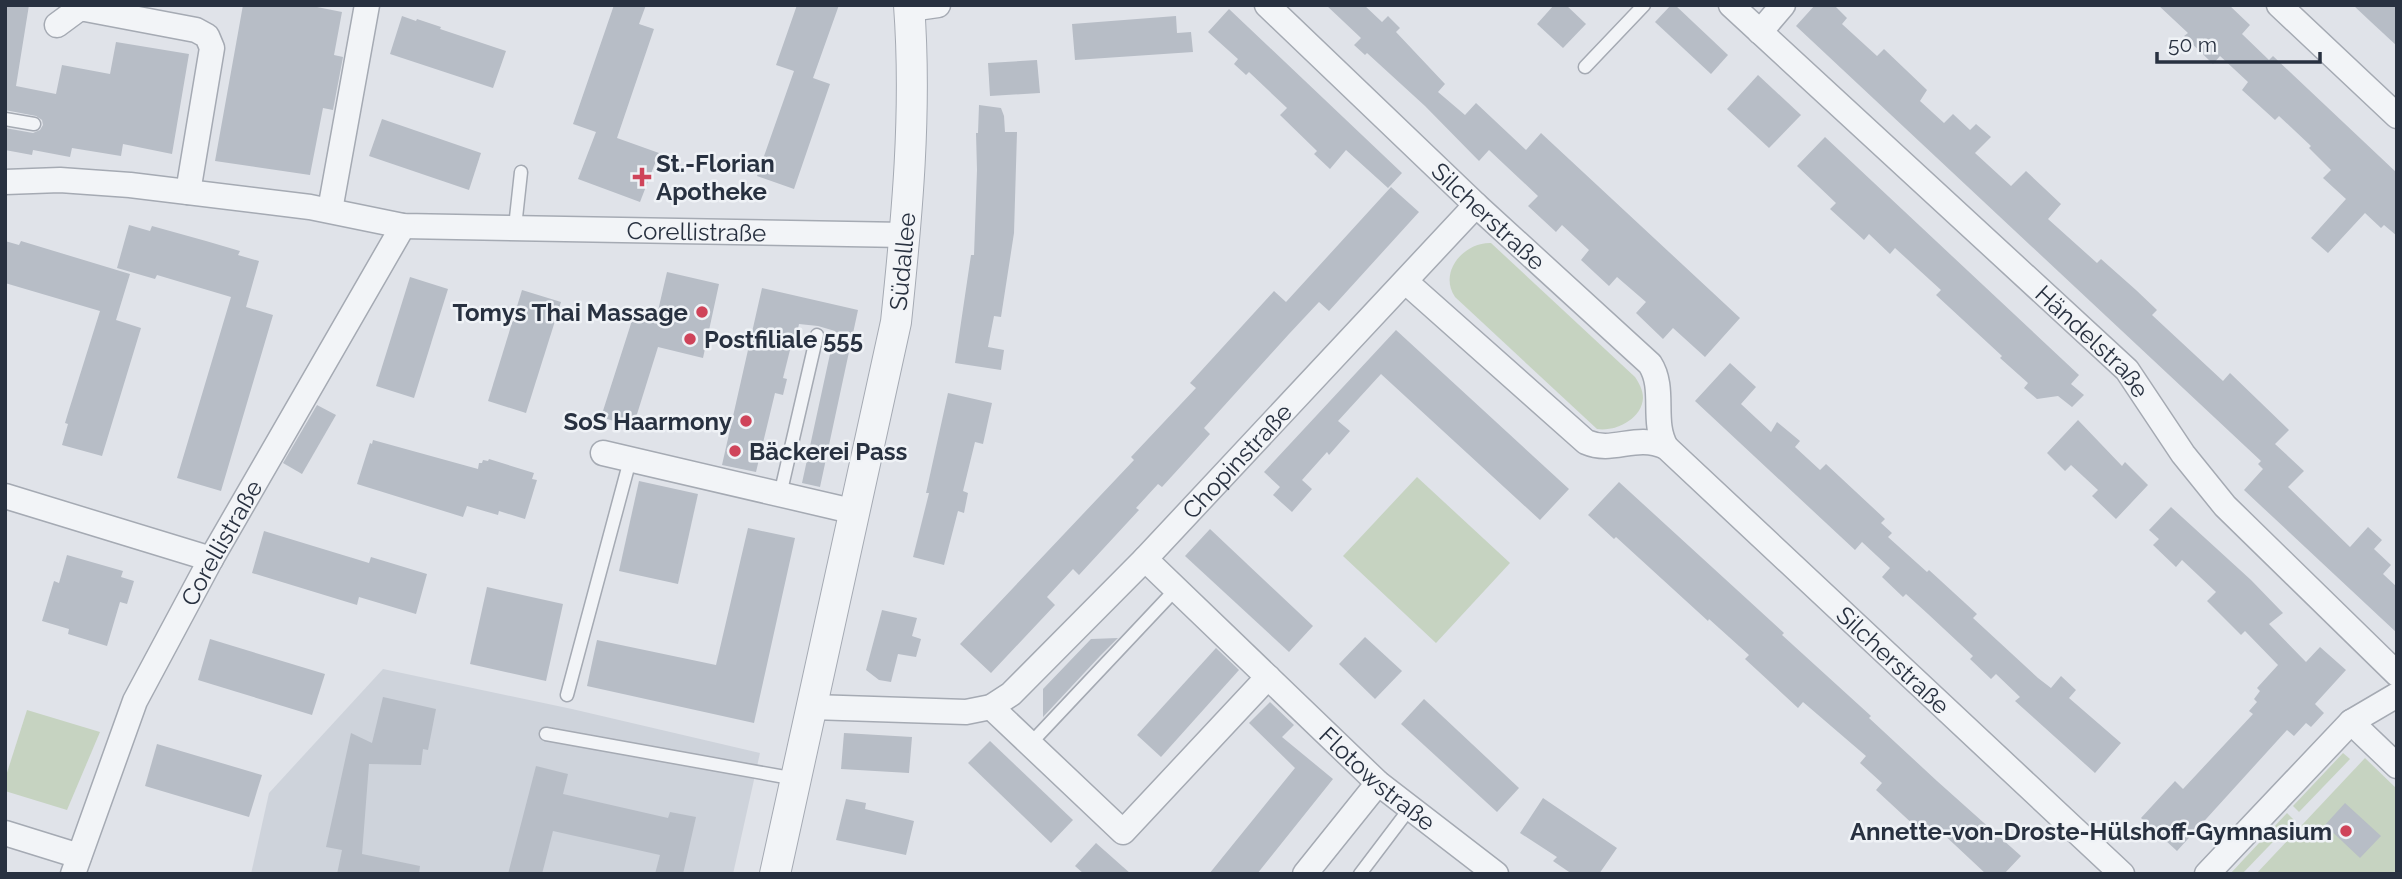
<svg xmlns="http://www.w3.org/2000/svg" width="2402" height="879" font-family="Raleway,sans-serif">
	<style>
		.built { fill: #ced3db }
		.green { fill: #c6d3c1 }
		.building { fill: #b7bdc6 }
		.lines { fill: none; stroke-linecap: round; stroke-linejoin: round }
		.service-casing { stroke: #a5aab3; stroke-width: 15 }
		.minor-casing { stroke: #a5aab3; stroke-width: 27 }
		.tertiary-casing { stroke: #a5aab3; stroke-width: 32 }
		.service { stroke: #f2f4f7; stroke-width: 12 }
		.minor { stroke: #f2f4f7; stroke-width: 24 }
		.tertiary { stroke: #f2f4f7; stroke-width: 30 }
		.poi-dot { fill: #cf445a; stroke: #eff2f6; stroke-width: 2.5 }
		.labels { text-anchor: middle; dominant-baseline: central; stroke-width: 5; stroke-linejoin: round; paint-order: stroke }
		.poi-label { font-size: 24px; font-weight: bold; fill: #283140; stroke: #eff2f6; text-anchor: start }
		.street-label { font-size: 24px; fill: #283140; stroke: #eff2f6 }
	</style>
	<rect width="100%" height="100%" fill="#e0e3e9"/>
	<polygon class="built" points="383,669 572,709 760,753 733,874 251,874 269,793"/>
	<g class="green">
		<path d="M1491,243L1635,377C1639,383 1643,390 1643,398C1642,419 1615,432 1597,429L1455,297C1438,272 1464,242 1491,243Z"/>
		<polygon points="1417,477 1510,563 1436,643 1343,556"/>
		<polygon points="27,710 100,732 67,810 5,791 5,779"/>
		<polygon points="2343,753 2350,759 2299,812 2293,806"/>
		<polygon points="2365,758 2397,789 2397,874 2256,874"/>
		<polygon points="2287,813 2294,820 2242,874 2230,874"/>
	</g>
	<g class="building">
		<polygon points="5,5 29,5 16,86 56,94 62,65 110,74 116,42 189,54 172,154 123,144 121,156 72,148 70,157 33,150 32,155 5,150 5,128 33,133 40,130 43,125 42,120 36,116 5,110"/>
		<polygon points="243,5 307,5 342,12 334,55 343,57 333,110 323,108 310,175 215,161"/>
		<polygon points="614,5 646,5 639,24 654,29 617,138 659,153 640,202 578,179 596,132 573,124"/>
		<polygon points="797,5 839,5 813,78 830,84 794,189 757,176 794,71 776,65"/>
		<polygon points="1326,5 1364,5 1382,22 1388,16 1400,28 1396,32 1445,84 1438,92 1465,115 1476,103 1526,150 1541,133 1740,318 1705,357 1673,328 1663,339 1636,313 1646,302 1617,277 1609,286 1581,260 1589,250 1562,225 1556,232 1528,206 1538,196 1489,150 1479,161 1425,106 1367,53 1365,55 1354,45 1361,38"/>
		<polygon points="1554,5 1566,5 1586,24 1563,48 1537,24"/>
		<polygon points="1671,5 1675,5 1728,55 1711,74 1655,22"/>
		<polygon points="1815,5 1834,5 1847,18 1842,24 1877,56 1884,49 1927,90 1920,101 1944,123 1953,114 1970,130 1976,124 1991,137 1975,153 2011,186 2026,171 2061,204 2048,219 2097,263 2101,259 2136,290 2157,310 2152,315 2223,381 2230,373 2289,430 2275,444 2304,471 2288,487 2350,547 2368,527 2382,540 2374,549 2391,565 2383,574 2397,587 2397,633 2244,490 2263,469 2258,464 2261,461 1796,26"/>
		<polygon points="2158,5 2229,5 2250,25 2242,34 2269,60 2273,56 2397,173 2397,236 2384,225 2381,228 2365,213 2328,253 2311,238 2346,199 2323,178 2331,170 2309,148 2311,146 2279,116 2275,120 2242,90 2248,82 2220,56 2213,64 2184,36 2188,33"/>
		<polygon points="2353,5 2397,5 2397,46 2370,21"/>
		<polygon points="1229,9 1402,173 1388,188 1346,150 1330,169 1314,154 1317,151 1280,115 1287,108 1249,72 1246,75 1234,64 1238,59 1208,32"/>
		<polygon points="402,16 416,21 417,19 441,27 440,29 506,51 493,88 390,54"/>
		<polygon points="1176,16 1177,33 1191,32 1193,52 1075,60 1072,24"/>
		<polygon points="1037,60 1040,93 990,96 988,63"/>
		<polygon points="1758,75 1801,115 1769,148 1727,109"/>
		<polygon points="979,105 1001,108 1004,116 1005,132 1017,132 1014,233 1001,317 994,316 988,347 1004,350 1001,370 955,363 971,255 974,255 977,170 976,133 978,133"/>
		<polygon points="382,119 481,153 469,190 369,156"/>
		<polygon points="1825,137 2079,375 2071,384 2084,395 2072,407 2058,396 2037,399 2024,388 2028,383 2000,358 2002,356 1936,295 1941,290 1895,248 1890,254 1869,234 1864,240 1830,209 1836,203 1797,166"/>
		<polygon points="1391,187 1419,212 1329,311 1319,302 1289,334 1204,428 1210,434 1183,464 1162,487 1158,484 1136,508 1139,510 1079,575 1073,569 1047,597 1055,605 991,673 960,644 1134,460 1131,457 1196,388 1190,383 1274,291 1286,302"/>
		<polygon points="129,225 150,231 152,226 206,241 240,251 238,255 259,261 246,307 273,315 221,491 177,478 231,297 157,275 155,279 117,268"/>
		<polygon points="5,241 19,245 21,241 130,274 116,320 141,328 102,456 62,445 68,424 65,423 68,413 100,311 5,283"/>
		<polygon points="667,272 719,284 703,358 658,347 633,427 601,417 636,308 657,315"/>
		<polygon points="410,277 448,289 414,398 376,386"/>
		<polygon points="762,288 858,310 820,487 802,483 835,331 818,326 799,324 796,338 793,338 783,378 787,379 783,395 775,393 756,472 722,465"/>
		<polygon points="522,290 561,302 526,413 488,401"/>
		<polygon points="1396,330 1569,489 1540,520 1381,374 1338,421 1350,431 1329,455 1327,452 1302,480 1312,489 1292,512 1273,495 1280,487 1264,472"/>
		<polygon points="1730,363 1756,387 1741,404 1771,432 1777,422 1800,441 1795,447 1820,470 1826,464 1885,519 1881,523 1892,533 1888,537 1927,572 1929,570 1977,614 1973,618 2038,678 2051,688 2061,676 2076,690 2069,698 2121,743 2095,773 2015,701 2020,697 1996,674 1991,679 1970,659 1973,656 1928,614 1906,594 1903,597 1882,577 1890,568 1862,542 1855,550 1695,401"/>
		<polygon points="948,393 992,403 983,444 975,442 963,491 968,493 964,513 958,511 944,565 913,557 929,493 926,493"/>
		<polygon points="317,405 336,415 302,474 283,463"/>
		<polygon points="2078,420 2122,466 2125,462 2148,485 2116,519 2092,496 2098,490 2071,465 2065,471 2047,453"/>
		<polygon points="373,440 478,469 479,463 482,463 483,460 488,461 489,459 534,473 532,479 537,480 525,519 499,511 498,515 467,506 463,517 357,484 370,443 372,444"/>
		<polygon points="639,481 698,494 678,584 619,571"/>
		<polygon points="1619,482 1784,633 1782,635 1871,716 1869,718 1937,781 2021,856 2004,874 1986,874 1939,830 1930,840 1876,790 1882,783 1860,763 1866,756 1803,702 1798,708 1745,659 1749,655 1709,619 1708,621 1616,537 1614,539 1588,515"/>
		<polygon points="2171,507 2251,580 2283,613 2269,624 2306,662 2320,647 2346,670 2315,704 2324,713 2311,727 2306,723 2294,736 2287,730 2177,851 2141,818 2175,781 2183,789 2253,714 2249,711 2257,702 2254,699 2260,691 2257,688 2278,665 2245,631 2241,635 2207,601 2216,592 2182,560 2176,567 2153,545 2159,539 2149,530"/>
		<polygon points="748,528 795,538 754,723 587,686 597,640 716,665"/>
		<polygon points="1210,529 1313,626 1289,652 1185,556"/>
		<polygon points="264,531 369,563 371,557 427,574 416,614 359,597 357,605 252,573"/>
		<polygon points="67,555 123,571 121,577 134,581 127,604 120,602 107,646 68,634 69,629 42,621 54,581 59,583"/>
		<polygon points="487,587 563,604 546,681 470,664"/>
		<polygon points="882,610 917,618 912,636 921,639 916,657 898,654 891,682 879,680 866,670"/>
		<polygon points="1365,637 1402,671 1375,699 1339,664"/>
		<polygon points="1118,638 1100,656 1043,717 1043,689 1091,639"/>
		<polygon points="210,639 325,674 312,715 198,680"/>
		<polygon points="1216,648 1239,670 1161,757 1137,735"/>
		<polygon points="383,697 436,709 428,750 423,749 421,765 369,764 362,854 420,866 419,874 337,874 342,850 326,847 351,733 372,743"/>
		<polygon points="1424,699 1519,788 1497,812 1401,724"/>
		<polygon points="1270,702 1294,725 1282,737 1333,779 1257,874 1209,874 1295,768 1249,723"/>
		<polygon points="844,733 912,737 909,773 841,769"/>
		<polygon points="990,741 1073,820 1051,843 968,763"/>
		<polygon points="157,744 262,775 249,817 145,786"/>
		<polygon points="536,766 568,774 563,794 668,818 670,812 696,817 683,874 655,874 660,855 553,831 542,874 508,874"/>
		<polygon points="1543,798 1617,848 1599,874 1572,874 1553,861 1557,857 1520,833"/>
		<polygon points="846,799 866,803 865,809 914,821 906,855 836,840"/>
		<polygon points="2345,803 2381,836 2360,858 2325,825"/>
		<polygon points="1096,843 1131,874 1084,874 1075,866"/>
	</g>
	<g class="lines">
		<defs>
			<g id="service">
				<polyline points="1585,67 1644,5"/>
				<polyline points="5,119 34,124"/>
				<polyline points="515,227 521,172"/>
				<polyline points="780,495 817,335"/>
				<polyline points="567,695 630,460"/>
				<polyline points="546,734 796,779"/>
				<polyline points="1030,744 1176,589"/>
				<polyline points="1360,874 1410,808"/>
			</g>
			<g id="minor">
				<path id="s1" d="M1267,5L1476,205L1650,364C1666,389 1651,421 1666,447L2122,874"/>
				<path id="s2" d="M1731,5L2127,370L2183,454L2225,506L2397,674"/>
				<polyline points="2279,5 2397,116"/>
				<polyline points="910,9 938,5"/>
				<polyline points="57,25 80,8 196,30 207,36 212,48 188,192"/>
				<polyline points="1760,32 1783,5"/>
				<path id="s3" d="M5,182L60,180L130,185L310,207L403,226L905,235"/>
				<polyline points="330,210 367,5"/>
				<path d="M1406,282L1586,442C1614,454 1635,433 1666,447"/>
				<polyline points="603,453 856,512"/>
				<polyline points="5,496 211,559"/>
				<path id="s4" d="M1145,559L1378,783L1496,874"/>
				<path id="s5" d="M812,707L966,712L991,707L1011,694L1145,559L1476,205"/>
				<polyline points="991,707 1123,832 1268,677"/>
				<polyline points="2351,722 2397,766"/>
				<polyline points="5,833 79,856"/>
				<path id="s6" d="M73,874L135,701L211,559L403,226"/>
				<polyline points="1305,874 1378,783"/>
				<polyline points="2207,874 2351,722 2397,695"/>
			</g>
			<g id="tertiary">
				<path id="s7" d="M775,874L896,322C907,217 917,111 909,5"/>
			</g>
		</defs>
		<use href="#service" class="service-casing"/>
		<use href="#minor" class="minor-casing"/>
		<use href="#tertiary" class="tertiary-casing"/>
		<use href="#service" class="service"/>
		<use href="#minor" class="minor"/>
		<use href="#tertiary" class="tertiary"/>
	</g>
	<g class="poi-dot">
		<path d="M638.5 166.5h7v7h7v7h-7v7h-7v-7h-7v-7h7z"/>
		<circle cx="702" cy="312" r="7"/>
		<circle cx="690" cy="339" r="7"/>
		<circle cx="746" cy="421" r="7"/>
		<circle cx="735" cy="451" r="7"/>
		<circle cx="2346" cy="831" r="7"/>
	</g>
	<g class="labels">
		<g class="poi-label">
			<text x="656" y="163">St.-Florian<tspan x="656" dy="28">Apotheke</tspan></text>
			<text x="688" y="312" text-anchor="end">Tomys Thai Massage</text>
			<text x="704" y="339">Postfiliale 555</text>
			<text x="732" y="421" text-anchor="end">SoS Haarmony</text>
			<text x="749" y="451">Bäckerei Pass</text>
			<text x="2332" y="831" text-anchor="end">Annette-von-Droste-Hülshoff-Gymnasium</text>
		</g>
		<g class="street-label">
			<text stroke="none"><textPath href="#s1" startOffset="306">Silcherstraße</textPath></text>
			<text stroke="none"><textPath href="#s3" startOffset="695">Corellistraße</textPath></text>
			<text stroke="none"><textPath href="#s7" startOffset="626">Südallee</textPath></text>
			<text stroke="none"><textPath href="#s2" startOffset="494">Händelstraße</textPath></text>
			<text stroke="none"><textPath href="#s5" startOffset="528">Chopinstraße</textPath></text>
			<text stroke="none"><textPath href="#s6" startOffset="364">Corellistraße</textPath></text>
			<text stroke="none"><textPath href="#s1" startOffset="922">Silcherstraße</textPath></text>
			<text stroke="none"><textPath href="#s4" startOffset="320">Flotowstraße</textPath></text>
		</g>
	</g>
	<rect width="2402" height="879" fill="none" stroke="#283140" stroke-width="14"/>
	<path d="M2157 52v10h163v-10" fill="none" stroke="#283140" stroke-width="3.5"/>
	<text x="2168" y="52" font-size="21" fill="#283140" stroke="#eff2f6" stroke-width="5" paint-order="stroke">50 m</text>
</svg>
